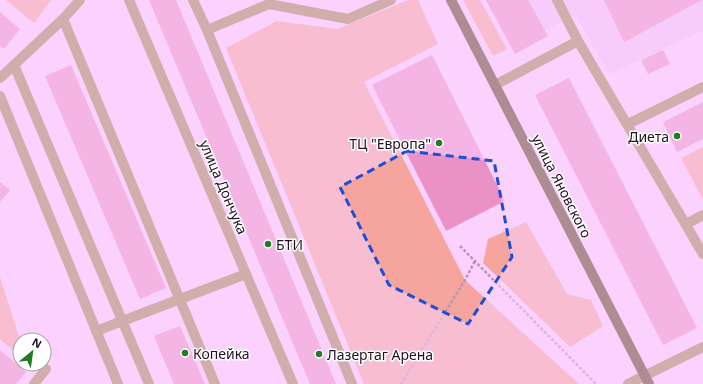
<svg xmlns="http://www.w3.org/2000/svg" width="703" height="384" font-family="'Noto Sans',sans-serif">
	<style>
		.built { fill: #f2c3f5 }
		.green { fill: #f6a49e }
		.building { fill: #ea92c6 }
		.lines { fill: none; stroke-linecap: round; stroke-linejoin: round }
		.path { stroke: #b795b9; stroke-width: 2.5; stroke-dasharray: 3 2; stroke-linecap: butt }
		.minor { stroke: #9e8249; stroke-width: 10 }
		.major { stroke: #4e3b11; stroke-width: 10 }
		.marked { fill: none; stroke: #1d4ed8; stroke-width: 3; stroke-dasharray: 8 5; stroke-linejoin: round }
		.poi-dot { fill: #227a28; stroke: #fff; stroke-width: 1.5 }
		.labels { text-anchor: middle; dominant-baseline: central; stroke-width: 3; stroke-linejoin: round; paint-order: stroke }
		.poi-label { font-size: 14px; fill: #211222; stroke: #fff; text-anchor: start }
		.street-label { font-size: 14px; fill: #211222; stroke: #fff }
	</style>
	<rect width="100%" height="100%" fill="#fbd1fe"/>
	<polygon class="built" points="486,0 703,0 703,30 609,74 576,15 511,47"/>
	<g class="green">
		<polygon points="6,0 51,0 34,23"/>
		<polygon points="408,0 418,0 438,44 364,82 465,280 579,384 364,384 226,48 277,21 337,29"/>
		<polygon points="463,0 480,0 507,49 493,56"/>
		<polygon points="703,147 703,200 681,158"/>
		<polygon points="526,222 567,294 591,300 603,326 570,347 483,263 488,239"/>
		<polygon points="0,277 20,340 20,356 0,339"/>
	</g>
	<g class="building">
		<polygon points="149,0 176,0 336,384 310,384"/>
		<polygon points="486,0 528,0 548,36 515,54"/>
		<polygon points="604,0 702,0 624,42"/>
		<polygon points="0,12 20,29 4,49 0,46"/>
		<polygon points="663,50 670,64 648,74 641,60"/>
		<polygon points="432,55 505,201 446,231 372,85"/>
		<polygon points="71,65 166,288 140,299 45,76"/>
		<polygon points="569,78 697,328 663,345 535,95"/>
		<polygon points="703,102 703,139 677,152 663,122"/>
		<polygon points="0,182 10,190 0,202"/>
		<polygon points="180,326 205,384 174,384 154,336"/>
		<polygon points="0,350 26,372 16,384 0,384"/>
	</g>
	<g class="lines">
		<g class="path">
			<polyline points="460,246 596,384"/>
			<polyline points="401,384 465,280 475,261"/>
		</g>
		<g class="minor">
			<polyline points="129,0 293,384"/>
			<polyline points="193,0 207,30 352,384"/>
			<polyline points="557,0 578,41 703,254"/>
			<polyline points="63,19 215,384"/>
			<polyline points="207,30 269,4 348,19 391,0"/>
			<polyline points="14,65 149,384"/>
			<polyline points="0,78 63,19 80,0"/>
			<polyline points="495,85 578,41"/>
			<polyline points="0,96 118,384"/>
			<polyline points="628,124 703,87"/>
			<polyline points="686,224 703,215"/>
			<polyline points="96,331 246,274"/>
			<polyline points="34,384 46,369"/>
			<polyline points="628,384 703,347"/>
		</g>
		<polyline class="major" points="451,0 649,384"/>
	</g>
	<path d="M0 0H703V384H0ZM407,151L494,161L512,257L468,324L389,285L340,187Z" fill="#fbd1fe" fill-opacity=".55" fill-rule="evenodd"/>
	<path class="marked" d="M407,151L494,161L512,257L468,324L389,285L340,187Z"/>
	<g class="poi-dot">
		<circle cx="677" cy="136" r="4"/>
		<circle cx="439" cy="143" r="4"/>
		<circle cx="268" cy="244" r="4"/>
		<circle cx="185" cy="353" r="4"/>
		<circle cx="319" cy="354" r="4"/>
	</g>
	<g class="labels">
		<g class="poi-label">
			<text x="669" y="136" text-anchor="end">Диета</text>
			<text x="431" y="143" text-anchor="end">ТЦ "Европа"</text>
			<text x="276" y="244">БТИ</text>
			<text x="193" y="353">Копейка</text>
			<text x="327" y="354">Лазертаг Арена</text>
		</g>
		<g class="street-label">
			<text transform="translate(562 186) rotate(63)">улица Яновского</text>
			<text transform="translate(224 187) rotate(67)">улица Дончука</text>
		</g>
	</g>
	<g transform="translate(32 352) rotate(29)"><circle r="19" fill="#ffffff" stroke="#a6a0a7"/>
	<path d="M0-3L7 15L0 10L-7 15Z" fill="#227a28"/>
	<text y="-6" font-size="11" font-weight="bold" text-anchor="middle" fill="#211222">N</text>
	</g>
</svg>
